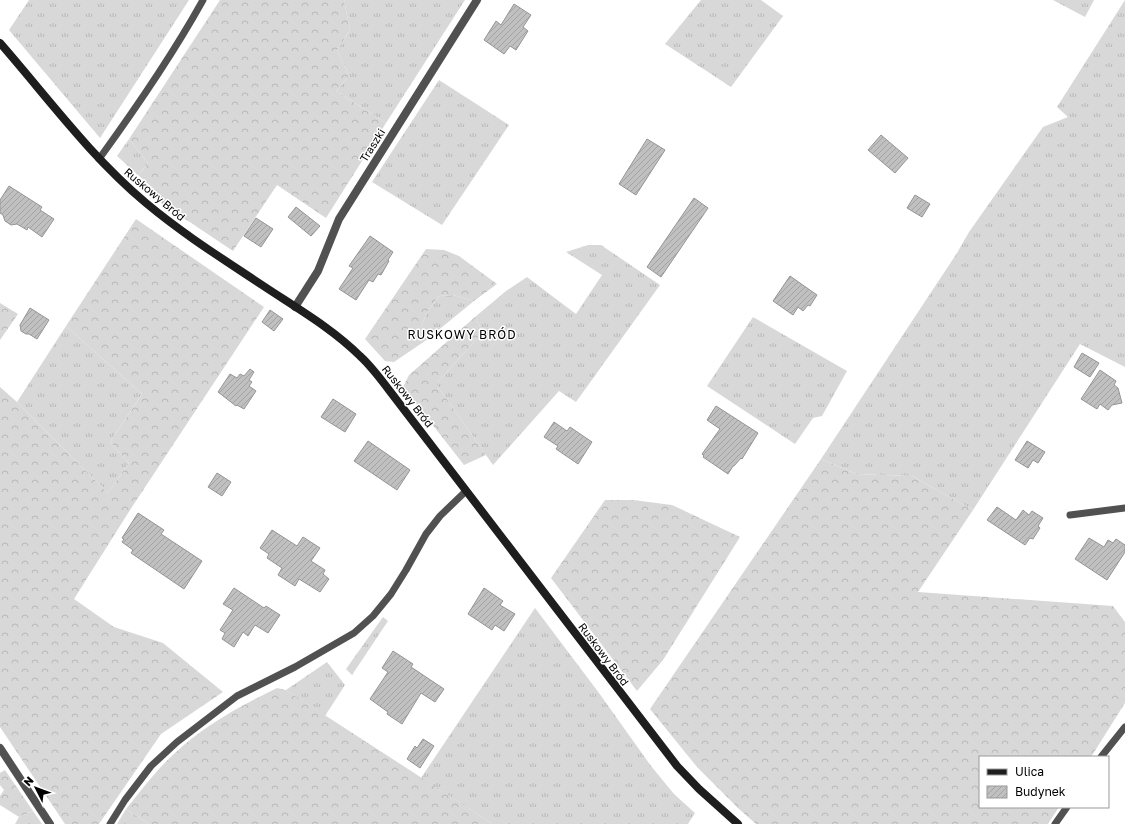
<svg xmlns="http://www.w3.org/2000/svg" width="1125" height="824" font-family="'Golos Text',sans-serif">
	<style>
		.grass { fill: url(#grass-tufts) }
		.forest { fill: url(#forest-crowns) }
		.building { fill: url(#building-hatch); stroke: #959595 }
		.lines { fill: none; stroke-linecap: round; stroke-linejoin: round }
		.lane { stroke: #515151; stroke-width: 7 }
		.street { stroke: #515151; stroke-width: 8 }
		.secondary { stroke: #1e1e1e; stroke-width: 8 }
		.labels { text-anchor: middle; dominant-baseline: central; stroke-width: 3; stroke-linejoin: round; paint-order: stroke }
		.street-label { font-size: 11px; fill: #000; stroke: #fff }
		.neighbourhood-label { font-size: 12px; letter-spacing: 1px; fill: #000; stroke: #fff }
	</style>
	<defs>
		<pattern id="grass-tufts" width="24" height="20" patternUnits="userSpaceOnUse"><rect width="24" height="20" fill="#d8d8d8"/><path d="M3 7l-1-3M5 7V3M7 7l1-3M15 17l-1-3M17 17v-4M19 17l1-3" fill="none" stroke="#b8b8b8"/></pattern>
		<pattern id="forest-crowns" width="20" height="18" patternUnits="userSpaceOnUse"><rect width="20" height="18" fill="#d8d8d8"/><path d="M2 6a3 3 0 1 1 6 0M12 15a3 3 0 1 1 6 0" fill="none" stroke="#b8b8b8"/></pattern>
		<pattern id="building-hatch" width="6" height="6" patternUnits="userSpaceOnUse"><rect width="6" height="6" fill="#c0c0c0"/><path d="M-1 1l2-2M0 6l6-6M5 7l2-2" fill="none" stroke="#a3a3a3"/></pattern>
	</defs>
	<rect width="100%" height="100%" fill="#fff"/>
	<g class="grass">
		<polygon points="29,0 189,0 100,138 9,30"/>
		<polygon points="344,0 465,0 386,123 336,91 349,76 337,50 350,30"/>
		<polygon points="701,0 761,0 783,16 731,87 665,44"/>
		<polygon points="1053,0 1094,0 1085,17"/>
		<polygon points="1125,0 1125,367 1080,344 973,510 912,476 857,474 821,459 957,253 969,232 1043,127 1068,117 1057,107"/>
		<polygon points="439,80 509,125 442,225 372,182"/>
		<polygon points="129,139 148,163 138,175 117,156"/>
		<polygon points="588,245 601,245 660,285 576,402 559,391 493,465 436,384 483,332 475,317 506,291 527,277 576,314 602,275 566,252"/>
		<polygon points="453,295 474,301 425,341 421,327 427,312 439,296"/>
		<polygon points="753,317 847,371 822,416 813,418 795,444 707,386"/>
		<polygon points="66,326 142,394 110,442 129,463 108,493 17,402"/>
		<polygon points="535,608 599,693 651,766 674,794 695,813 688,824 493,824 421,778"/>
		<polygon points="383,617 388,621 352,675 346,669"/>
		<polygon points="327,662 345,685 325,716 286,690"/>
		<polygon points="126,809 149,824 117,824"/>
		<polygon points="33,811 42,824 15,824 19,817"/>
	</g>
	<g class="forest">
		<polygon points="220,0 344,0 350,30 337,50 349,76 336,91 386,123 326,218 277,185 233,251 151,196 154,189 138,175 148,163 129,139"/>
		<polygon points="136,219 264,307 130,510 74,599 114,627 163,643 223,692 161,734 99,824 65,824 0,727 0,387 17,402 108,493 129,463 110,442 142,394 66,326"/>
		<polygon points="426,249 444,250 459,256 497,284 474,301 453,295 439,296 427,312 421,327 425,341 394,362 385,361 365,339"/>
		<polygon points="0,303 18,314 0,340"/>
		<polygon points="475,317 483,332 436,384 486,455 464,465 403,387 409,375"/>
		<polygon points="821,459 857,474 912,476 973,510 918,592 1113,606 1125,622 1125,703 1091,757 980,757 980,807 1059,807 1048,824 756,824 739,809 697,767 650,709"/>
		<polygon points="605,500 633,500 672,505 740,537 663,660 637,691 551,578"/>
		<path d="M277,688L286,690L493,824H149L126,809C141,791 156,770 174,754C203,726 242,705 277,688Z"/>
		<polygon points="5,770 33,811 19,817 0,805 0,796 4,790 0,785 0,773"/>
	</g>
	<g class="building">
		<polygon points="514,4 531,15 523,27 528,31 516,50 510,46 504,54 484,40 496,21 501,25"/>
		<polygon points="881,135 908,158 895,173 868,150"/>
		<polygon points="647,139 665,150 636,195 619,184"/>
		<polygon points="9,186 42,207 40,210 54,219 42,237 28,227 27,230 17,224 11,225 5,221 3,215 0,213 0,200"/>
		<polygon points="915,195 930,204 922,217 907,208"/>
		<polygon points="694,198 708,208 661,277 647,267"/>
		<polygon points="296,207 320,226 311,236 288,217"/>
		<polygon points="256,218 273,229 261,247 244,236"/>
		<polygon points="370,236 393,252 388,260 389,261 381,275 378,274 373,282 369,280 356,300 339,289 353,268 349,266"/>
		<polygon points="790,276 817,295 810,306 808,305 803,311 798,307 793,315 773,301"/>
		<polygon points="30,308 49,320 37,339 29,334 26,334 21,331 20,325"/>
		<polygon points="270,310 283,319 274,331 262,322"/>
		<polygon points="1082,353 1099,363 1090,377 1074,367"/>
		<polygon points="250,369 254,372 249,380 252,382 249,386 256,391 244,409 237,405 236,406 218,392 230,374 237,378 240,374 244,376"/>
		<polygon points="1100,370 1116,381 1114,385 1118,388 1122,403 1112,405 1108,410 1100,404 1097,409 1081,399"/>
		<polygon points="333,399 356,414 345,432 321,417"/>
		<polygon points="716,406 758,433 742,459 741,458 734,466 733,466 728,474 703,457 704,456 702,454 720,429 707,420"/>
		<polygon points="554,422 567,431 570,427 592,442 578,464 556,449 558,446 544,437"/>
		<polygon points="368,441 410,470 397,490 354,461"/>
		<polygon points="1027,441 1045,452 1038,463 1033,460 1028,468 1015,460"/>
		<polygon points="217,473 231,482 222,496 208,487"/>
		<polygon points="997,507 1016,520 1023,510 1029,515 1032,511 1043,518 1038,526 1040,528 1033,539 1030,538 1025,545 987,520"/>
		<polygon points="138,513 164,530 161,534 202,561 184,589 131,553 133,550 122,542 124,539 122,538"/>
		<polygon points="272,530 297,546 303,537 320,548 311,561 325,570 323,574 329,579 320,592 299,579 295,586 278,575 282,568 267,558 269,554 260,548"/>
		<polygon points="1089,538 1104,547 1108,540 1113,543 1116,539 1125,545 1125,552 1107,580 1075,559"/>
		<polygon points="234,588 264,608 266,606 280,615 268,633 255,625 248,636 243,632 234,647 222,639 225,633 220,630 233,610 223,604"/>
		<polygon points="484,588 503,601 500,605 515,614 504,631 495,625 492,630 468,614"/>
		<polygon points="393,651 413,664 411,667 444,689 435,702 421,693 402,724 387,714 388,712 370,699 388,672 382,668"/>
		<polygon points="423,739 434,746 420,768 407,759 415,746 417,748"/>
	</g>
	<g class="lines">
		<g class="lane">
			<path d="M99,159C136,108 172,56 203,0"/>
			<polyline points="1070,515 1125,508"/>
			<polyline points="1101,757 1125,727"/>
			<polyline points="110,824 125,800 151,766 177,742 237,696 295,667 354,633 373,616 391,594 406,570 426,534 440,516 466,491"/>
			<polyline points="1055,824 1067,807"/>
		</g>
		<g class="street">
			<polyline points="295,307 318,271 339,219 477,0"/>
			<polyline points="0,748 50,824"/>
		</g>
		<path class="secondary" d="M0,43C48,98 90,156 146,203C183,234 223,259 262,285C295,307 332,328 360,356C371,366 380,378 389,390L677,766L699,789L738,824"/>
	</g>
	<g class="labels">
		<g class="street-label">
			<text transform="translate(372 145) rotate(-58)">Traszki</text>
			<text transform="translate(155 194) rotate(40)">Ruskowy Bród</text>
			<text transform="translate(408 396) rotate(52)">Ruskowy Bród</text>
			<text transform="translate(604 654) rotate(53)">Ruskowy Bród</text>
		</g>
		<g class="neighbourhood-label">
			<text x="462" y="334">RUSKOWY BRÓD</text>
		</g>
	</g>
	<rect x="979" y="756" width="130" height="52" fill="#ffffff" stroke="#999999"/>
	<rect x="987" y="769" width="20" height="6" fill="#1e1e1e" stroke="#999999"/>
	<text x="1015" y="776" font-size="12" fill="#000000">Ulica</text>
	<rect x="987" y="786" width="20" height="12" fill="url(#building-hatch)" stroke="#999999"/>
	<text x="1015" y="796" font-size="12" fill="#000000">Budynek</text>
	<g transform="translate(36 788) rotate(312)" stroke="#ffffff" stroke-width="3" paint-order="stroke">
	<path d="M0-3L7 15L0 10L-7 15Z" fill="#000000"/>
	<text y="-6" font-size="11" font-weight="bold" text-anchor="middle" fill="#000000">N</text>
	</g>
</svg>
